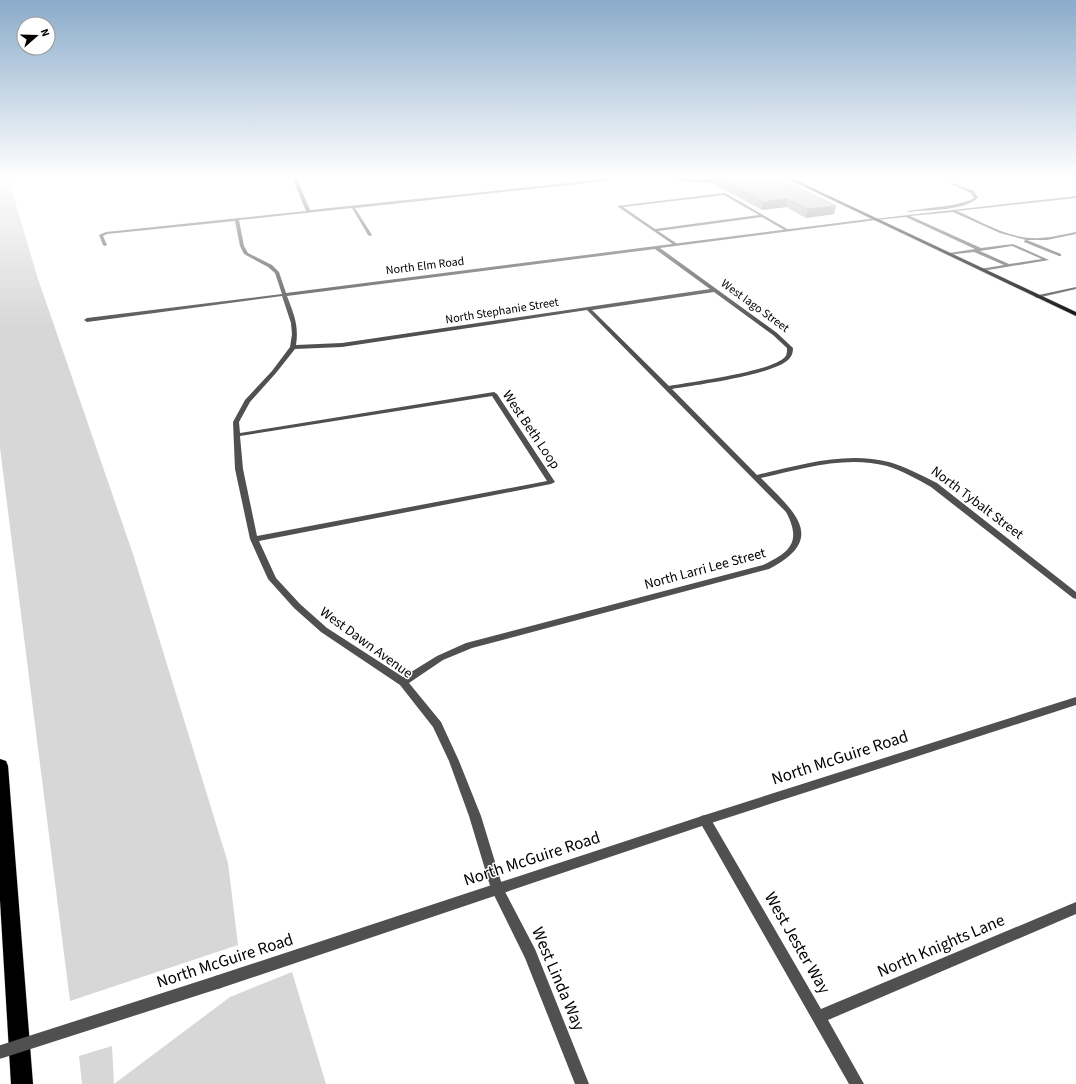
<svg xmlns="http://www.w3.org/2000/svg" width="1076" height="1084" font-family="'Source Sans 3',sans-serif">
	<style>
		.green { fill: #d7d7d7 }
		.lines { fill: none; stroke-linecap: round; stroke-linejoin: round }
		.primary-casing { stroke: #dbdbdb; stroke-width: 1 }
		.motorway-casing { stroke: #dbdbdb; stroke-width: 1 }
		.service { fill: #505050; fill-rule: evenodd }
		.minor { fill: #505050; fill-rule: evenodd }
		.tertiary { fill: #505050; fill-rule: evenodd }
		.primary { fill: #000; fill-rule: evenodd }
		.motorway { fill: #000; fill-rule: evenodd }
		.tertiary-bridge { stroke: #505050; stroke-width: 13 }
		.wall { fill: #a5a5a5 }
		.shaded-wall { fill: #868686 }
		.building { fill: #c0c0c0; stroke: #868686 }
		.labels { text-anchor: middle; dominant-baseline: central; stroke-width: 3; stroke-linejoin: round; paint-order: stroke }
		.far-street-label { font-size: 12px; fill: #000; stroke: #fff }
		.street-label { font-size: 14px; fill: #000; stroke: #fff }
		.near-street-label { font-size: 17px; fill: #000; stroke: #fff }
	</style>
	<rect width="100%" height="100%" fill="#fff"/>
	<g class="green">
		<polygon points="0,177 8,177 37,276 134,557 228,863 238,945 70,1001 0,448"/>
		<polygon points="292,972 326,1084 82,1084 79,1056 112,1046 114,1084 230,997"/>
	</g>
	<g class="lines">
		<defs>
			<polygon id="primary" points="784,177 789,177 1076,312 1076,316"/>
			<polygon id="motorway" points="0,759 6,761 8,766 33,1084 11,1084 0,900"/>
		</defs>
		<use href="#primary" class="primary-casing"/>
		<use href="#motorway" class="motorway-casing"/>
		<g class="service">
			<path d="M675,177L696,180L735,177C721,183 688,185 675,177Z"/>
			<path d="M951,182L974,191L978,198C960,212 931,209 909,212L907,211L953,205L968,201L974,198L971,193L951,184Z"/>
			<path d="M725,193L789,230L786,231L762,217L658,231L676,243V244L674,245L617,206ZM724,195L759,215L655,229L623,207Z"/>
			<path d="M1076,196V198L957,211C980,221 1004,236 1030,238C1045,239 1061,235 1076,232V234L1047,240H1027L1061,254V256H1059L1024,242V241L1026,240L1000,233L953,212L910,216L981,248L1013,244L1049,260L982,271L980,270V269L1004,265L974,252L947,255V253H949L975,249L906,217L876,220L874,219ZM1012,246L1042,259L1009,264L980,251Z"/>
			<polygon points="1076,287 1076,289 1037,298 1034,296"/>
		</g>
		<g class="minor">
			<path d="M292,177H296L310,210L588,181L611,177L607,180L588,183L355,208L372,235L370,236L368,235L352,208L239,220L244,246L248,253L272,265L279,272L286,293L877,218L876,220L660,248L777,333L793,348C793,352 792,356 789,359C774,375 696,385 672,389L757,475C800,465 845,451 889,462C906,467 921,475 937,483L1076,592V599L1073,598L931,487C917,479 903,471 887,466C845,455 801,469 761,478C793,511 829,538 769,569L472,648L443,660L409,683L441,722L459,761L481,816L503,888L535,949L589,1084H575L525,958L491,889L469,816L449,761L433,727L400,685L321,632L294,608L268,579L250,539L235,469L233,422L245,400L272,371L290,347L292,334L291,323L282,296L87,322L84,320L87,318L282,294L275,273L268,267L244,254L240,246L235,221L107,234L103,236L107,245L105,246L103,245L99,235L106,232L306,211ZM655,249L710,289L342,343L296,345C299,326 294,314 287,296ZM714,292L773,335L787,348C787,351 787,355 785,357C771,372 691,382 669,386L592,310ZM587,310L786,512C802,542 790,552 763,565L466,643L437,656L403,677L327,628L300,604L276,578L259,541L551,484L555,482L497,394L494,392L240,433L239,422L250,402L276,373L295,349L342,347ZM492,396L547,481L257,536L243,469L240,436Z"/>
			<polygon points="705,815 709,816 821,1009 1076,902 1076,914 828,1020 864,1084 849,1084 701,824 699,820 701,816"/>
		</g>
		<polygon class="tertiary" points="1076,697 1076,705 705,825 218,989 213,987 211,982 213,977 218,975 705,815"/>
		<use href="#primary" class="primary"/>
		<use href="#motorway" class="motorway"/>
		<polyline class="tertiary-bridge" points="0,1052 218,982"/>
	</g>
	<polygon class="wall" points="715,177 776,177 834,214 806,218 786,207 762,210 714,184"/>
	<g class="shaded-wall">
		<polygon points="787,199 786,207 762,210 763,202"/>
		<polygon points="836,206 834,214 806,218 808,209"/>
	</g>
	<polygon class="building" points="716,177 776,177 836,206 808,209 787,199 763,202"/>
	<linearGradient id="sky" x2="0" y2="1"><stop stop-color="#8aabca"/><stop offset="0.54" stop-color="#fff"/><stop offset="1" stop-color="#fff" stop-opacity="0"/></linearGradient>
	<rect width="1076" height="328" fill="url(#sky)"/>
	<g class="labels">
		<g class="far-street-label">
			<text transform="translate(425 266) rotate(-7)">North Elm Road</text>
			<text transform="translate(755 306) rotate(36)">West Iago Street</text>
			<text transform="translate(502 311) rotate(-9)">North Stephanie Street</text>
		</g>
		<g class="street-label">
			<text transform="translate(531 430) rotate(56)">West Beth Loop</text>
			<text transform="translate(977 503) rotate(37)">North Tybalt Street</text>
			<text transform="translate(705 569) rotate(-15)">North Larri Lee Street</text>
			<text transform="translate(366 643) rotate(36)">West Dawn Avenue</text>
		</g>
		<g class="near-street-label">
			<text transform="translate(840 758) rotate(-18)">North McGuire Road</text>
			<text transform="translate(532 859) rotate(-18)">North McGuire Road</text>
			<text transform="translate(797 943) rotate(60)">West Jester Way</text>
			<text transform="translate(941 946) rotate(-23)">North Knights Lane</text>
			<text transform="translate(225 961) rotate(-18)">North McGuire Road</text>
			<text transform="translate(558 979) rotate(67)">West Linda Way</text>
		</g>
	</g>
	<g transform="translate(36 36) rotate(70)"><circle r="19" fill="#ffffff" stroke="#999999"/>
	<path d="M0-3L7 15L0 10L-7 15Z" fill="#000000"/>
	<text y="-6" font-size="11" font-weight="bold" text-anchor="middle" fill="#000000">N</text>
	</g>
</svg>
